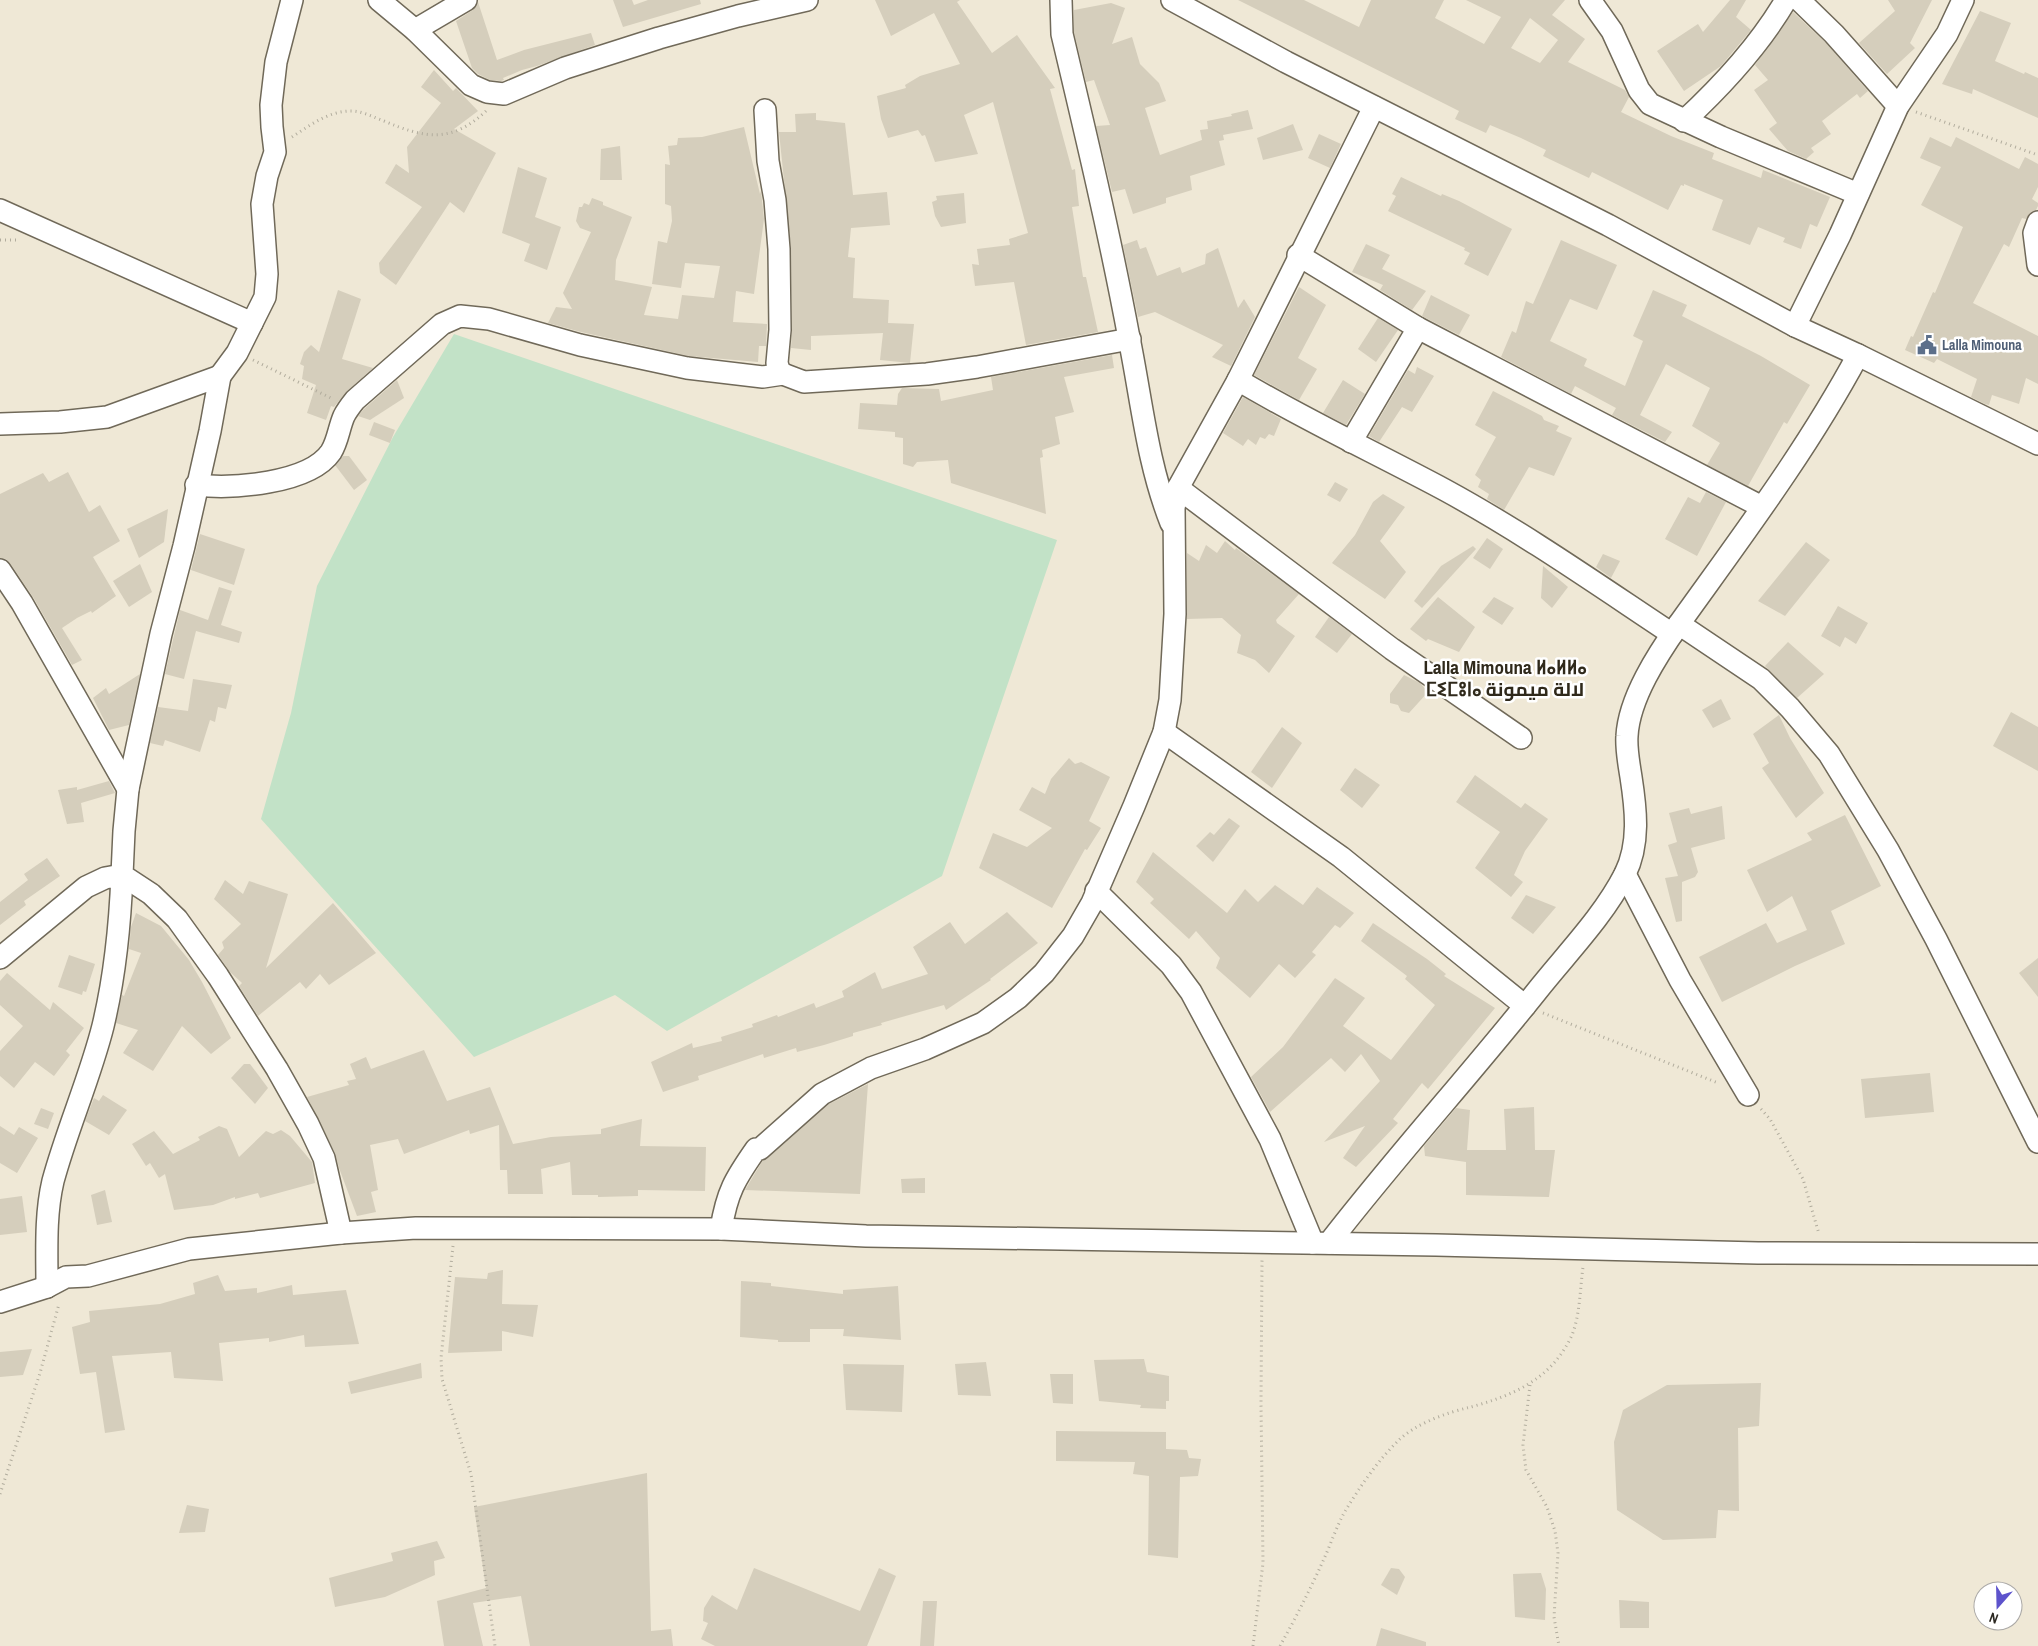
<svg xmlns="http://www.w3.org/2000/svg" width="2038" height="1646" font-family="'Archivo Narrow',Cairo,'Noto Sans Tifinagh',sans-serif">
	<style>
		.green { fill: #c2e2c7 }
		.building { fill: #d5cebc; fill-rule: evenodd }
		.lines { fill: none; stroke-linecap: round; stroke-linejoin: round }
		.minor-casing { stroke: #706959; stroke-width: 24 }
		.path { stroke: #b1ac9d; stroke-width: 3; stroke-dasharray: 1 4; stroke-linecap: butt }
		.minor { stroke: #fff; stroke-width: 21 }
		.labels { text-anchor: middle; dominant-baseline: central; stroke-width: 5; stroke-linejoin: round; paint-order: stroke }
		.service-label { font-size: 14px; font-weight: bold; fill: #4e5e75; stroke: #fff; text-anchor: start }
		.district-label { font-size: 19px; font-weight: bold; fill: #2f291b; stroke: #fff }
	</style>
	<rect width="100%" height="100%" fill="#efe8d6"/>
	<polygon class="green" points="454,334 1057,540 942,876 667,1031 615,995 474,1057 261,819 291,713 317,586 393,437"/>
	<g class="building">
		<polygon points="613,0 632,0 634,5 648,0 700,0 701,4 623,27"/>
		<polygon points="875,0 960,0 957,2 992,53 1017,35 1055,88 1050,89 1072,170 1075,169 1079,206 1072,207 1083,277 1086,277 1098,332 1026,345 1014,282 975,286 972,264 979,265 977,249 1010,245 1009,239 1028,233 993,102 964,115 978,154 935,162 925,135 922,136 918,130 888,138 881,119 877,96 906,88 905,85 920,76 960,64 934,13 891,36"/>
		<path d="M1238,0H1304L1359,27L1371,0H1444L1435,18L1484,44L1501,17L1466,0H1565L1552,15L1585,39L1568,62L1625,90L1629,97L1621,112L1671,136L1714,153L1712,159L1761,178L1763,170L1830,197L1817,227L1810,224L1801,249L1783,242L1785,238L1758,227L1750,245L1712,230L1723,200L1684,184V186L1681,185L1668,210L1592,172L1589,178L1543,156L1546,150L1521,138L1490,125L1486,133L1455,119L1459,111ZM1530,18L1558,40L1540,63L1511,48Z"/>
		<polygon points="1730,0 1746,0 1736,17 1751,30 1721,66 1684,91 1657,51 1698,24 1703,32"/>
		<polygon points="1888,0 1932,0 1910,43 1915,48 1887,74 1859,43 1895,11"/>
		<polygon points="478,2 497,60 524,50 591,33 595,45 537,66 522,70 503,78 504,80 501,81 490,80 478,74 472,68 456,21 473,10"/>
		<polygon points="1111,3 1125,8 1112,44 1132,37 1140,64 1159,83 1166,101 1145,108 1160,155 1202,140 1200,130 1208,129 1207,121 1232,116 1231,114 1248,110 1253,129 1223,135 1224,140 1219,141 1225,165 1190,176 1192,190 1166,198 1166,203 1133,214 1125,189 1112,192 1096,126 1110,125 1094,80 1086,82 1074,32 1074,10"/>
		<polygon points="1980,11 2011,23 1995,61 2024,74 2025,72 2038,78 2038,118 1973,89 1972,94 1942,84"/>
		<polygon points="1793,12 1826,43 1868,91 1860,98 1857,94 1822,121 1831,134 1811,148 1814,152 1806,159 1788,151 1769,129 1777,123 1754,90 1768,80 1755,65"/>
		<polygon points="434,70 453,91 456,88 478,111 454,129 496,153 464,213 450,202 396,285 380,273 379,263 422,207 385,183 396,164 409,173 407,147 441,103 421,87"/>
		<polygon points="816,113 816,120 845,123 853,195 887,192 890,225 851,228 848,257 855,258 853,298 889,300 888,323 914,324 910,363 880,360 883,333 811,336 811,350 791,348 792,330 791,248 779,132 796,132 795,114"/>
		<polygon points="1293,124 1303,150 1263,160 1257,138"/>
		<polygon points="744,127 760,194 761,191 764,219 754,294 736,291 733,322 767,324 766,346 759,346 758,362 689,356 581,332 548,323 556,307 572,309 563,293 591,232 580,228 576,221 579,207 582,207 584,203 589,205 592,198 603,202 603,205 632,217 616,260 615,280 652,287 644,315 678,319 682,295 714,298 720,266 685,263 681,288 652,284 658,241 667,243 672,221 671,206 665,204 665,164 670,165 668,146 677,145 678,138 702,137"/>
		<polygon points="1319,134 1341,144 1330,168 1308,158"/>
		<polygon points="1930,137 1951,147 1956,137 2019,169 2025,157 2038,164 2038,187 2032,199 2038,203 2038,206 2036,210 2030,213 2026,219 2022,218 2009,247 2004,244 1973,303 2038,336 2038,384 2026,378 2019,404 1992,395 1989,405 1985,404 1971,397 1977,379 1937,359 1934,363 1905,350 1911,336 1913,337 1933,292 1935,293 1963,227 1921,205 1941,167 1920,158"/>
		<polygon points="620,146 622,180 600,180 601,149"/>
		<polygon points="518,167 547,178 535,217 561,227 547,270 524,261 530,244 502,233"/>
		<polygon points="1401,177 1441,196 1442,194 1459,201 1512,229 1488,276 1464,264 1470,253 1464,250 1465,248 1388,211 1396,196 1392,194"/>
		<polygon points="964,193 966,223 941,227 935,216 932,202 937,200 936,196"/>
		<polygon points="1137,240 1140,249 1146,247 1157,276 1180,267 1182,273 1205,264 1206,254 1218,248 1238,308 1244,299 1255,317 1231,366 1212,357 1223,345 1155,312 1138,317 1123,245"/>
		<polygon points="1561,240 1617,265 1597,310 1570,299 1550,341 1587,359 1584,366 1625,386 1643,341 1633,336 1653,290 1687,305 1682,316 1761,356 1810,385 1787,424 1784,422 1748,486 1707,465 1720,443 1692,426 1710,388 1666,364 1640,415 1672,432 1665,442 1612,415 1616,408 1575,386 1571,394 1501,357 1512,331 1516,333 1526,301 1533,304"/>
		<polygon points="1366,244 1390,255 1382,269 1426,291 1412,310 1380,290 1383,285 1352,272"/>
		<polygon points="1299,287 1326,305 1298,358 1317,369 1299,400 1254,375"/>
		<polygon points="338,290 361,299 342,359 373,368 347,391 334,407 331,406 326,420 307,413 316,385 302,379 304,366 300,364 304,352 311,345 319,352"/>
		<polygon points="1431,295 1470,315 1459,335 1422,316"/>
		<polygon points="1378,318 1398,330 1376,362 1358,349"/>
		<polygon points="1112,355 1114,368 1064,377 1074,412 1055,417 1060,444 1042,450 1043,457 1040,458 1046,514 951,483 948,460 917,462 913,467 903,464 903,438 895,437 895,432 858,429 860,403 897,405 898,394 902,388 939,389 941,401 993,390 991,377"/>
		<polygon points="1417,367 1434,376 1412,412 1402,407 1379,442 1369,436 1408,370 1415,374"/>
		<polygon points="397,380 404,398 370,420 358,416 364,409"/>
		<polygon points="1343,380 1365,394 1346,425 1323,413"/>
		<polygon points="1493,391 1542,416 1544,420 1559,426 1556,431 1572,438 1554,476 1529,467 1504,510 1487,499 1489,494 1478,487 1481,480 1475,475 1496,437 1475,425"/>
		<polygon points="1243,397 1281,419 1274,436 1269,434 1265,439 1260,437 1256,445 1248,439 1243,446 1223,433"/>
		<polygon points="374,422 395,430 390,443 369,435"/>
		<polygon points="343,456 349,456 367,480 354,490 335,465"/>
		<polygon points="68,472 89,512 100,505 120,541 93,557 116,596 92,613 91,611 77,618 62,628 82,660 72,665 33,597 10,563 6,559 0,558 0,494 43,473 49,482"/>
		<polygon points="1335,482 1348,489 1340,502 1327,495"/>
		<polygon points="1706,492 1726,502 1697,556 1665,539 1688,497 1700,503"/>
		<polygon points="1383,494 1405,507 1380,541 1406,572 1385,599 1332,563 1355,535 1373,502"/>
		<polygon points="168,509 164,542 139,558 127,529"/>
		<polygon points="200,534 245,549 234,585 191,570"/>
		<polygon points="1487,538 1503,549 1490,569 1473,558"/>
		<polygon points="1225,541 1235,550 1236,548 1299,594 1276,620 1277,623 1295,636 1269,673 1255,660 1237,653 1241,635 1222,618 1187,619 1187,553 1199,561 1206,545 1217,553"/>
		<polygon points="1806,542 1830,560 1785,616 1758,601"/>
		<polygon points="1473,546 1476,549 1422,608 1414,601 1441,566"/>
		<polygon points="1603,554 1620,561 1611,578 1596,567"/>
		<polygon points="140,564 152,592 129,607 113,581"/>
		<polygon points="1543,566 1568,587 1552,608 1541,598"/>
		<polygon points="219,587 232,591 221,625 242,632 239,643 196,631 184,679 165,674 180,610 208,620"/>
		<polygon points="1438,597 1475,627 1459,652 1428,639 1426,641 1410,629"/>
		<polygon points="1494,597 1514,608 1502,625 1482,612"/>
		<polygon points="1838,606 1868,623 1856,644 1845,637 1840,647 1821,636"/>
		<polygon points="1329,617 1352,634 1337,653 1315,637"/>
		<polygon points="1788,642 1824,674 1797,698 1765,666"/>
		<polygon points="140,674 129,725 109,730 93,698 106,688 109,694"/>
		<polygon points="1404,675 1420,683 1428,692 1409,713 1401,711 1398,705 1390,703 1390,694"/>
		<polygon points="193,679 232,685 226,709 218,707 215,722 210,720 200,752 165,740 163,746 150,743 158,707 188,711"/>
		<polygon points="1721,699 1731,719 1713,728 1702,710"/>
		<polygon points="2011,712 2038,727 2038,771 1993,746"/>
		<polygon points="1779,715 1790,738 1824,793 1796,818 1762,768 1769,763 1753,734"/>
		<polygon points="1282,727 1302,743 1272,788 1251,772"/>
		<polygon points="1069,758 1075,764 1081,762 1110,777 1089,821 1101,828 1087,850 1085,849 1052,908 979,868 993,833 1027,847 1052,828 1019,810 1032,787 1045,794 1051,779"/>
		<polygon points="1355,768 1380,785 1362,808 1340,790"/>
		<polygon points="1475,775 1521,808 1525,803 1548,819 1525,851 1514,875 1523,882 1511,897 1475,868 1500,832 1456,802"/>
		<polygon points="109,781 115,793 81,803 84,822 67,824 58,790 77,787 77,790"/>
		<polygon points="1722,806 1725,839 1691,848 1698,872 1695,877 1682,882 1682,921 1676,922 1665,878 1678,876 1668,845 1677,842 1669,813 1689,808 1691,814"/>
		<polygon points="1845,815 1881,886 1831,911 1845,944 1795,966 1722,1002 1699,957 1766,923 1777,943 1807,930 1792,896 1767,912 1747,870 1812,840 1807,833"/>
		<polygon points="1229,818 1240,826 1213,862 1196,846 1210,832 1214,835"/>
		<polygon points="1153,852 1227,913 1245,889 1258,902 1275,885 1303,905 1317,887 1354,913 1340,928 1335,925 1312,952 1316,955 1295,978 1279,964 1250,998 1216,968 1220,958 1196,931 1189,939 1150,903 1154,899 1136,882"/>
		<polygon points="47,858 60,876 24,901 26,905 0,925 0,902 28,880 24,874"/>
		<polygon points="225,880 243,894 249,881 288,894 266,968 333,903 376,953 329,985 320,974 306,989 300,982 258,1016 239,986 242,983 230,972 218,955 224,948 222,942 241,924 214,899"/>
		<polygon points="1526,895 1556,907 1533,934 1511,918"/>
		<polygon points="1007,912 1038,943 990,979 991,980 946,1010 944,1005 881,1023 882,1025 853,1033 853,1036 824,1045 797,1052 796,1048 764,1058 763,1054 698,1076 699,1080 663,1092 651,1062 692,1043 693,1048 722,1041 721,1037 753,1027 752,1024 777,1015 778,1017 814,1003 816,1008 844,997 842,991 875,972 882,989 928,974 913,947 950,922 965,944"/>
		<polygon points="136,913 161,926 189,960 202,982 231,1038 211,1054 182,1026 153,1071 123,1053 138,1030 116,1023 122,995 124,996 141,953 129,949 131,927"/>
		<polygon points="1373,923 1427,959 1446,974 1444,976 1495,1008 1428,1089 1422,1083 1393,1119 1398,1123 1356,1167 1343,1158 1365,1126 1324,1142 1380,1081 1361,1054 1345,1072 1331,1058 1270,1112 1251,1077 1283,1047 1335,978 1365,998 1343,1026 1391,1060 1435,1005 1405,979 1407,976 1361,941"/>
		<polygon points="69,955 95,964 86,992 83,991 82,995 58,987"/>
		<polygon points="2038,958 2038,997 2019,973"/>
		<polygon points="7,973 50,1010 53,1002 84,1028 66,1051 70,1055 54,1076 35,1062 14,1088 0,1076 0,1051 23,1026 0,1005 0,981"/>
		<polygon points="424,1050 447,1101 490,1087 513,1144 551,1137 601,1134 601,1129 642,1119 640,1146 706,1147 705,1191 638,1190 638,1196 598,1197 598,1195 572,1195 570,1162 541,1169 543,1194 508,1194 507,1170 500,1170 499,1125 470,1134 469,1130 404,1154 398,1139 370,1145 378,1190 371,1192 376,1212 357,1216 339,1168 335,1153 307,1097 349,1085 347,1081 356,1079 350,1064 366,1057 371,1069"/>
		<polygon points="244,1064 250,1064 268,1088 255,1104 231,1078"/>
		<polygon points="1930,1073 1934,1112 1865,1118 1861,1079"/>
		<polygon points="868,1084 860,1194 745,1190 763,1160 768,1158 829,1104"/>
		<polygon points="103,1095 127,1110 109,1135 85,1121 94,1098 99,1101"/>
		<polygon points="1534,1107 1535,1150 1555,1150 1549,1197 1466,1195 1466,1162 1425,1156 1424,1146 1456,1108 1470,1110 1467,1150 1506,1150 1504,1109"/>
		<polygon points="41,1108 54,1113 48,1129 34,1124"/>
		<polygon points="0,1126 14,1135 19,1127 38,1138 17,1173 0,1163"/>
		<polygon points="219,1126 227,1129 239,1157 266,1131 273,1134 281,1130 290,1136 312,1162 315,1183 260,1198 258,1193 235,1199 235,1197 213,1205 174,1210 165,1174 159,1178 150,1163 146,1166 132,1144 154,1131 173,1154 200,1140 198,1137"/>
		<polygon points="925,1178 925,1193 902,1193 901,1179"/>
		<polygon points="105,1190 112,1222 97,1225 91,1195"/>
		<polygon points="22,1196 27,1232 0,1235 0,1199"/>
		<polygon points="503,1270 502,1304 538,1305 533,1337 502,1331 502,1351 448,1353 455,1277 487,1279 488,1273"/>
		<polygon points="218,1275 225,1291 257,1288 257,1293 292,1285 293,1295 346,1290 359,1344 305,1347 304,1335 269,1342 269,1338 219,1343 223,1381 174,1378 171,1352 112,1356 125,1430 105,1433 96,1372 80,1374 72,1327 90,1322 89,1311 160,1304 195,1294 193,1283"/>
		<polygon points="741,1281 771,1283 771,1286 843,1294 843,1290 898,1286 901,1340 843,1336 844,1329 810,1329 810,1342 778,1342 778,1340 740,1337"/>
		<polygon points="32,1349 23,1375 0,1377 0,1352"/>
		<polygon points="1144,1359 1147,1372 1169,1376 1169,1401 1166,1401 1166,1409 1140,1408 1141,1405 1099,1401 1094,1360"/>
		<polygon points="986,1362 991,1396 958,1395 955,1364"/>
		<polygon points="421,1363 422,1378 351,1394 348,1382"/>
		<polygon points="843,1364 904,1365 902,1412 846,1410"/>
		<polygon points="1050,1374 1073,1374 1073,1404 1053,1403"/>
		<polygon points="1761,1383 1759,1426 1738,1428 1739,1511 1718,1510 1716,1538 1663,1540 1617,1510 1614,1442 1623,1410 1667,1385"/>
		<polygon points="1056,1431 1166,1432 1166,1449 1187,1450 1189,1458 1201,1459 1198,1476 1180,1477 1178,1558 1148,1555 1149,1476 1133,1474 1135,1462 1056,1461"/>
		<polygon points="647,1473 651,1631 671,1629 673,1646 530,1646 521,1596 473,1603 483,1646 444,1646 437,1601 486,1588 474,1507"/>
		<polygon points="187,1505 209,1509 205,1532 179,1533"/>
		<polygon points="437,1541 445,1558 434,1561 435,1575 385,1597 335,1607 329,1578 393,1561 391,1553"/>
		<polygon points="754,1568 860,1611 879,1568 896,1576 867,1646 715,1646 701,1639 708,1623 703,1621 704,1608 712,1595 737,1610"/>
		<polygon points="1391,1568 1399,1569 1405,1577 1397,1595 1381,1585"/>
		<polygon points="1541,1573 1546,1589 1545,1620 1515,1617 1513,1574"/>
		<polygon points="1619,1600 1649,1602 1649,1628 1620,1628"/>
		<polygon points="923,1601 937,1601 934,1646 920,1646"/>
		<polygon points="1381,1628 1426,1642 1426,1646 1376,1646"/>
	</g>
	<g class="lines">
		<defs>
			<g id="minor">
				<polyline points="379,0 415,30 471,85 487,92 504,94 565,68 659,38 738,16 807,0"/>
				<path d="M1061,0L1062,34C1086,135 1110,236 1129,338C1142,402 1147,462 1171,523"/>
				<polyline points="1172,0 1286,62 1608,225 1795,326 1858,355 2038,444"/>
				<polyline points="1590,0 1612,31 1639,90 1650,104 1721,137 1858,194"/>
				<polyline points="1799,0 1834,34 1898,106"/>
				<polyline points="415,30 466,0"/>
				<polyline points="765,110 768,161 775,200 779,249 780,330 777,363 779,370 783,374 804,382 927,374 977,367 1130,339"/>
				<path d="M1684,121C1724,84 1759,46 1786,0"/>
				<polyline points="0,210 252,323"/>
				<polyline points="2038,222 2034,233 2038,265"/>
				<polyline points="1298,255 1418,328 1762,507"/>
				<polyline points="1795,326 1840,235 1898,106 1947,34 1963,0"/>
				<polyline points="220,376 237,353 265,297 267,274 262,204 267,176 275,152 272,127 271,105 276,62 292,0"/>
				<path d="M1238,380C1305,420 1376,453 1445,490C1524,533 1598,585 1672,634"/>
				<polyline points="0,424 60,422 107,417 220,376 210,431 184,546 161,634 140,732 128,789 124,831 122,875 151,894 177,919 218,976 277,1069 308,1124 324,1158 341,1233"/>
				<polyline points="1351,442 1418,328"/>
				<path d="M196,485C232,489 309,484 331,452C338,441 339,427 344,416C347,410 351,405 355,400L442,324L460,316L489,319L580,345L687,368L763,377L783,374"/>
				<polyline points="1178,488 1392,649 1521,738"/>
				<polyline points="0,570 22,603 128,789"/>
				<path d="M1679,624C1742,536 1807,450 1858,355"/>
				<polyline points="1164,732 1341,857 1525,1006"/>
				<polyline points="1625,874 1680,980 1748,1095"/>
				<polyline points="1096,891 1171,965 1191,992 1270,1139 1313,1243"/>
				<path d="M0,958L86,887L105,878L122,875C120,926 115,976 103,1026C90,1078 67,1129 53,1181C45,1215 47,1252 47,1287"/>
				<path d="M721,1229C727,1192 735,1179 756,1149H760L822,1094L871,1068L925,1049L983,1023L1018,998L1044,973L1073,936L1092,903L1134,806L1164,732L1170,700L1175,614L1174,508L1178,488L1238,380L1374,107"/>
				<path d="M1329,1243C1397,1155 1472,1073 1541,986C1570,950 1604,915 1625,874C1640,844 1636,809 1631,777C1629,764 1626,749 1627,736C1629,698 1658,654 1679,624L1761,679L1790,708L1829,754L1888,850L1936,939L2038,1142"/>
				<polyline points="0,1302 47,1287 66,1277 88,1276 189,1249 341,1233 416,1228 721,1229 866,1236 1436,1245 1758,1253 2038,1254"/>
			</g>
		</defs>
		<use href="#minor" class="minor-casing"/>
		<g class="path">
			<polyline points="1916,112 2038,155"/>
			<path d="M292,137C310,125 329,111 351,111C362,111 373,117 384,121C424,138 451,144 486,111"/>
			<polyline points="0,240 16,240"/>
			<polyline points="253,360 333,399"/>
			<polyline points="1543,1013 1718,1083"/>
			<polyline points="1761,1109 1770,1119 1803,1179 1819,1234"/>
			<polyline points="453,1246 441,1358 442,1379 471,1474 495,1646"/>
			<polyline points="1530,1385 1523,1445 1526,1470 1547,1507 1555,1531 1558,1553 1554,1617 1559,1646"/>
			<polyline points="0,1494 40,1373 59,1304"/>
			<polyline points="1253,1646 1263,1563 1261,1404 1262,1260"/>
			<path d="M1280,1646C1295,1619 1310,1590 1323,1561C1330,1546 1336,1528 1344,1513C1359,1488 1378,1460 1399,1440C1415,1424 1448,1412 1471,1407C1514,1395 1552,1379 1572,1335C1580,1315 1580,1289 1583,1267"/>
		</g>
		<use href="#minor" class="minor"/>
	</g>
	<defs>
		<symbol id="civic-bare" viewBox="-9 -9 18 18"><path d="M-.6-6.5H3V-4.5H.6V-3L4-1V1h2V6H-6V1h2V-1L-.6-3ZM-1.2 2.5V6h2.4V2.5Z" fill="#5c6f8a" stroke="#fff" stroke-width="2.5" paint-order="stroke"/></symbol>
	</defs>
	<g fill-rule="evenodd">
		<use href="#civic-bare" x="1913" y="331" width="28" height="28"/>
	</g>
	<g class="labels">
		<g class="service-label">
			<text x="1942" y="345">Lalla Mimouna</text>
		</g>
		<g class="district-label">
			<text x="1505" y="667">Lalla Mimouna ⵍⴰⵍⵍⴰ<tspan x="1505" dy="22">ⵎⵉⵎⵓⵏⴰ لالة ميمونة</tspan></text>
		</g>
	</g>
	<g transform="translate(1998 1606) rotate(200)"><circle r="24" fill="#ffffff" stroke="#aba9a7"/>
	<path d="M0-4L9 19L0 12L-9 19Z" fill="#5d53cc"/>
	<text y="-8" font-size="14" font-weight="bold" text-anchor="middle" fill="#2c2922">N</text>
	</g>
</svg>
